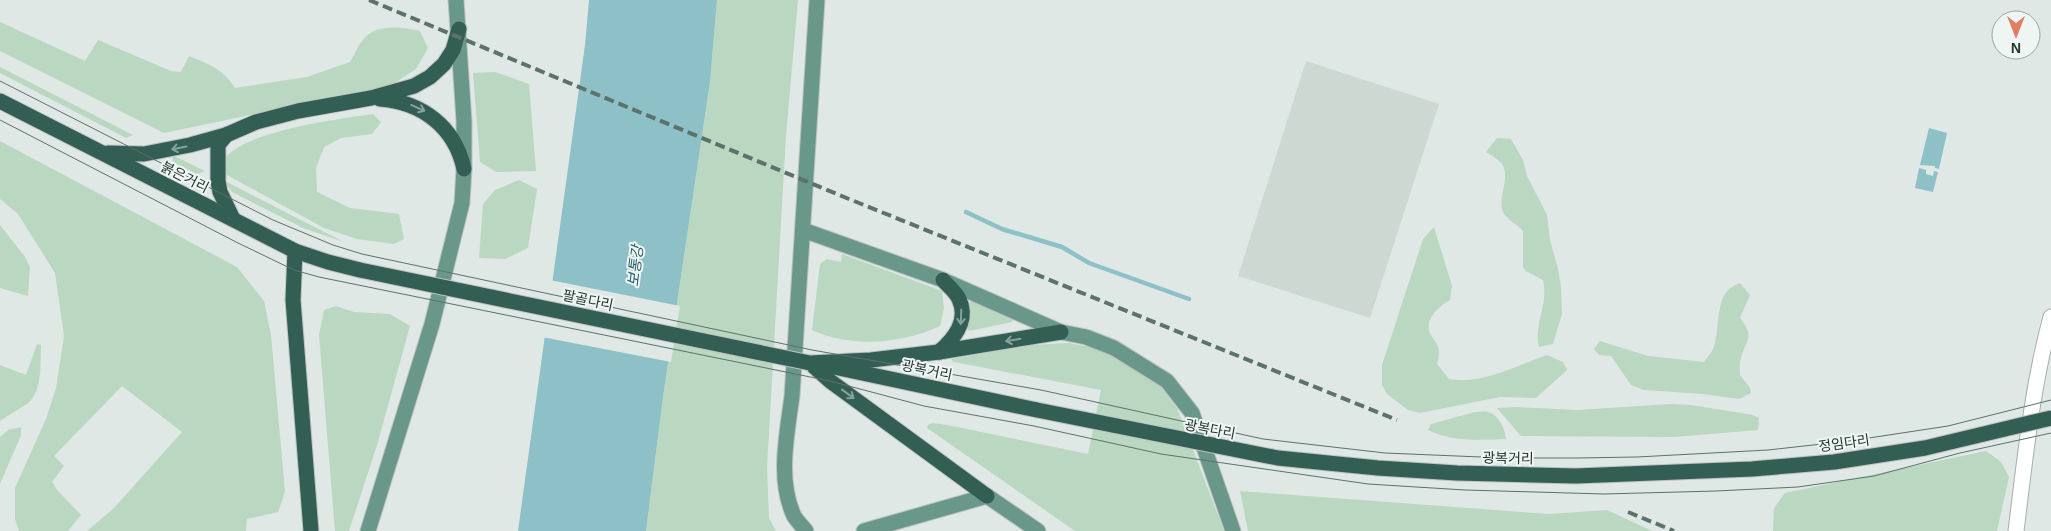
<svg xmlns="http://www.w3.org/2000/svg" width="2051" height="531" font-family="Helvetica,'Noto Sans KR',sans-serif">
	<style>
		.built { fill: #cdd8d3 }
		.green { fill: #bad7c1 }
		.water { fill: #8dc0c7 }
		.pier { fill: #dfe8e4 }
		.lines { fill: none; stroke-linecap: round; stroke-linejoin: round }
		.stream { stroke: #8dc0c7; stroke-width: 4.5 }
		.minor-casing { stroke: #a3afaa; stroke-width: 17 }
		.major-casing { stroke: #bdc3c1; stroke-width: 17 }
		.highway-casing { stroke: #bdc3c1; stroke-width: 17 }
		.minor { stroke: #fff; stroke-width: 15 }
		.major { stroke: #69988a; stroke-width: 15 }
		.highway { stroke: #325e53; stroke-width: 15 }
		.tram { stroke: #5c726b; stroke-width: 1 }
		.rail { stroke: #5c726b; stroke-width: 4; stroke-dasharray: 10 5; stroke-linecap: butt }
		.highway-bridge-casing { stroke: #bdc3c1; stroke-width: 17; stroke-linecap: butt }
		.highway-bridge { stroke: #325e53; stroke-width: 15 }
		.oneway { stroke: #87a29b }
		.labels { text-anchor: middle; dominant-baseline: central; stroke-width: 4; stroke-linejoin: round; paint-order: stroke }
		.street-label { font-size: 14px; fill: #223630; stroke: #eff5f2 }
		.water-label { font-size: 15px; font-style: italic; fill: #24616a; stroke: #eff5f2 }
	</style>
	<rect width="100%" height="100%" fill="#dfe8e4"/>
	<polygon class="built" points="1306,61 1439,104 1370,318 1238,276"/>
	<g class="green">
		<polygon points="717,0 798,0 786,135 767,468 769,518 776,531 646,531 663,397 710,82"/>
		<path d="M0,22L85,61L98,40L171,71L181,72L189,56C209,64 223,69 235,88L307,77L350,62C354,56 357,47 362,41C375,23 401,27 420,31L428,48L416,69L390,86L164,133L0,51Z"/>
		<polygon points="0,67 133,135 126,138 0,73"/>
		<polygon points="495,72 529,84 536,171 496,172 480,162 473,73"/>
		<path d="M373,114L381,122L372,134L341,138L324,147L316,168L317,192L350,208L399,214L404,239L394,244L357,239L324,228L225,174L224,159C245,131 338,119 373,114Z"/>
		<path d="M1497,138L1511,139L1523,160L1527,176L1547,215L1550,240L1558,269L1561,287L1562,314L1553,344L1539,347C1533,327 1549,304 1543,280L1526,271L1523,267V231C1517,224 1507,220 1503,212C1497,197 1511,178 1502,164C1499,160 1491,155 1486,152Z"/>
		<polygon points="0,141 237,267 264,301 271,335 285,492 278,512 247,519 246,531 87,531 114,508 182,432 122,386 54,456 64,466 52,482 57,490 81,515 68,531 19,531 15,519 15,488 46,419 56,388 64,336 55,273 18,214 0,199"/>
		<polygon points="172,155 205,171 197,174 173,162"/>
		<polygon points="223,180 344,242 303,228 232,192"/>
		<polygon points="519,180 537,189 528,248 505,259 479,258 483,204 495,190"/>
		<polygon points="0,225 25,257 30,267 28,296 0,288"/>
		<path d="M1434,227L1452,286L1450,300C1440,306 1426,317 1429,331C1431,338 1439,343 1439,352C1439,356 1438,360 1437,364L1449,379C1482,385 1515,366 1547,355L1563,362L1567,370L1536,398L1500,397L1420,413L1408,410L1387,394L1382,385V365L1423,239Z"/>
		<path d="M842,254L942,291L944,308L940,326C902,344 851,348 812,330L820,264L827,259L841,262Z"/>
		<path d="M1740,283L1750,295L1740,318C1755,338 1747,337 1741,358C1739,363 1740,370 1740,375L1750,388L1751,393L1739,399L1703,394L1644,390L1631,385L1611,356L1599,355L1594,349L1600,341L1648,356L1704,362C1707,358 1711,353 1713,349C1722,327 1712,292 1740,283Z"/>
		<polygon points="970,302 975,302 1013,317 1012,322 969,331 967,329 968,305"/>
		<polygon points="336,306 354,312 390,314 410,326 377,445 349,531 335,531 319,335 324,310"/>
		<polygon points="1069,343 1104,350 1159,384 1177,408 1224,531 1075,531 927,428 928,425 933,423 947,425 1088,454 1101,390 954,362 951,359 1032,345"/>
		<path d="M37,344L41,345C40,364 43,391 27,404C18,410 8,415 0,421V365L26,375Z"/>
		<polygon points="1671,404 1691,405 1753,415 1759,418 1758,430 1674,437 1521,436 1497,408 1515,407 1577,410"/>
		<path d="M1475,412C1479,412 1485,411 1488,412C1499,415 1505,429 1506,439C1479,440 1453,442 1428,430L1431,424Z"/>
		<polygon points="21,427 21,435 0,484 0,437 8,430"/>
		<polygon points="1986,451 2001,462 2009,477 1997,531 1773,531 1774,508 1785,493"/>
		<polygon points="1240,491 1549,514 1607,510 1652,531 1248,531"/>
	</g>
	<g class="water">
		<polygon points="589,0 717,0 710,82 663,397 646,531 518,531 585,45"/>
		<polygon points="1929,128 1947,133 1939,169 1935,168 1935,166 1920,165"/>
		<polygon points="1919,168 1926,170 1926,174 1933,176 1934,171 1938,172 1933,192 1915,188"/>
	</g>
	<polygon class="pier" points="550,280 680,306 671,362 542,337"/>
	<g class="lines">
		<polyline class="stream" points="966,212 1002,229 1062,247 1089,263 1189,299"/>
		<defs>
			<path id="minor" d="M2016,531C2025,459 2032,387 2051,317"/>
			<g id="major">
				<polyline points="803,230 943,280 1061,332 1086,337 1114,348 1167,381 1192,413 1233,531"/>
				<polyline points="368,531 432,324 462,203 464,169 464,121 456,0"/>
				<path d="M806,531C802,526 797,521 794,516C777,479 787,435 792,396L817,0"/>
				<polyline points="864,531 987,496 1038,531"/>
			</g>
			<g id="highway">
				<path d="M380,99C422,102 455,127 464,169"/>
				<polyline points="0,101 295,251 328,262 360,270"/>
				<polyline points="226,135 218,145 218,181 220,192 233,219"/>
				<polyline points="108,153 144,154 190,145 226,135 256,122 298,111 371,98 414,86 430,77 444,64 453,50 459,29"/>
				<polyline points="295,251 293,300 311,531"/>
				<path d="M939,352C955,338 969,320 959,299C956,292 948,286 943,280"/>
				<polyline points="810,363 871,360 939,352 1061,332"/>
				<polyline points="810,363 830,381 987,496"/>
				<polyline points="834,367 1037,410"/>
			</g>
		</defs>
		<use href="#minor" class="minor-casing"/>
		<use href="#major" class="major-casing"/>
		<use href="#highway" class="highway-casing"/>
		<use href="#minor" class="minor"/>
		<use href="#major" class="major"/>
		<use href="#highway" class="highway"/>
		<g class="tram">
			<polyline points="0,81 273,220 333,245 362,254 812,350 1041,390 1263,439 1385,453 1505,458 1576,458 1637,457 1768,450 1849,441 1948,426 2051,400"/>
			<polyline points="0,120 238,243 294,270 319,277 830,381 924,406 1034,426 1161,454 1368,484 1465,490 1604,494 1716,491 1798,487 1874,476 1960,453 2051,433"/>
		</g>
		<g class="rail">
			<polyline points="369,0 849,199 1397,420"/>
			<polyline points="1628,512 1674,531"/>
		</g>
		<defs>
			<g id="highway-bridge">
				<polyline points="360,270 810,363"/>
				<polyline points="1037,410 1278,458 1378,468 1457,473 1576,476 1752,469 1834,462 1925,448 2051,418"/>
			</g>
		</defs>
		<use href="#highway-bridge" class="highway-bridge-casing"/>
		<use href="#highway-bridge" class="highway-bridge"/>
	</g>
	<defs><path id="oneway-shaft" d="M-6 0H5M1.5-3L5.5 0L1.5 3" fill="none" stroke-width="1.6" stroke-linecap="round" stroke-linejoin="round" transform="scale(1.25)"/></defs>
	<g class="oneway">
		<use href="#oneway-shaft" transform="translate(418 108) rotate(24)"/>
		<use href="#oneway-shaft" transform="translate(179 148) rotate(169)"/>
		<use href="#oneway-shaft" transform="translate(961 317) rotate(92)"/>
		<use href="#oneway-shaft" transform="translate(1013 340) rotate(171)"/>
		<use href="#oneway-shaft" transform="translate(848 394) rotate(36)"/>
	</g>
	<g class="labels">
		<g class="street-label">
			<text transform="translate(185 177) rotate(27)">붉은거리</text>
			<text transform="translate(588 300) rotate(12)">팔골다리</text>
			<text transform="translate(927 370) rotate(12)">광복거리</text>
			<text transform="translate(1210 429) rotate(11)">광복다리</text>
			<text transform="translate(1844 443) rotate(-8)">정임다리</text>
			<text transform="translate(1508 458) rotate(1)">광복거리</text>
		</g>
		<g class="water-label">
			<text transform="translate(635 266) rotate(-83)">보통강</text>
		</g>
	</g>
	<g transform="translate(2016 35) rotate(180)"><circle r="24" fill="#eff5f2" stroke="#9da9a4"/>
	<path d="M0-4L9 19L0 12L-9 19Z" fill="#e07e65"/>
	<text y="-8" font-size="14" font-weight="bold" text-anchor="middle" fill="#223630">N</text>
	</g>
</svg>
